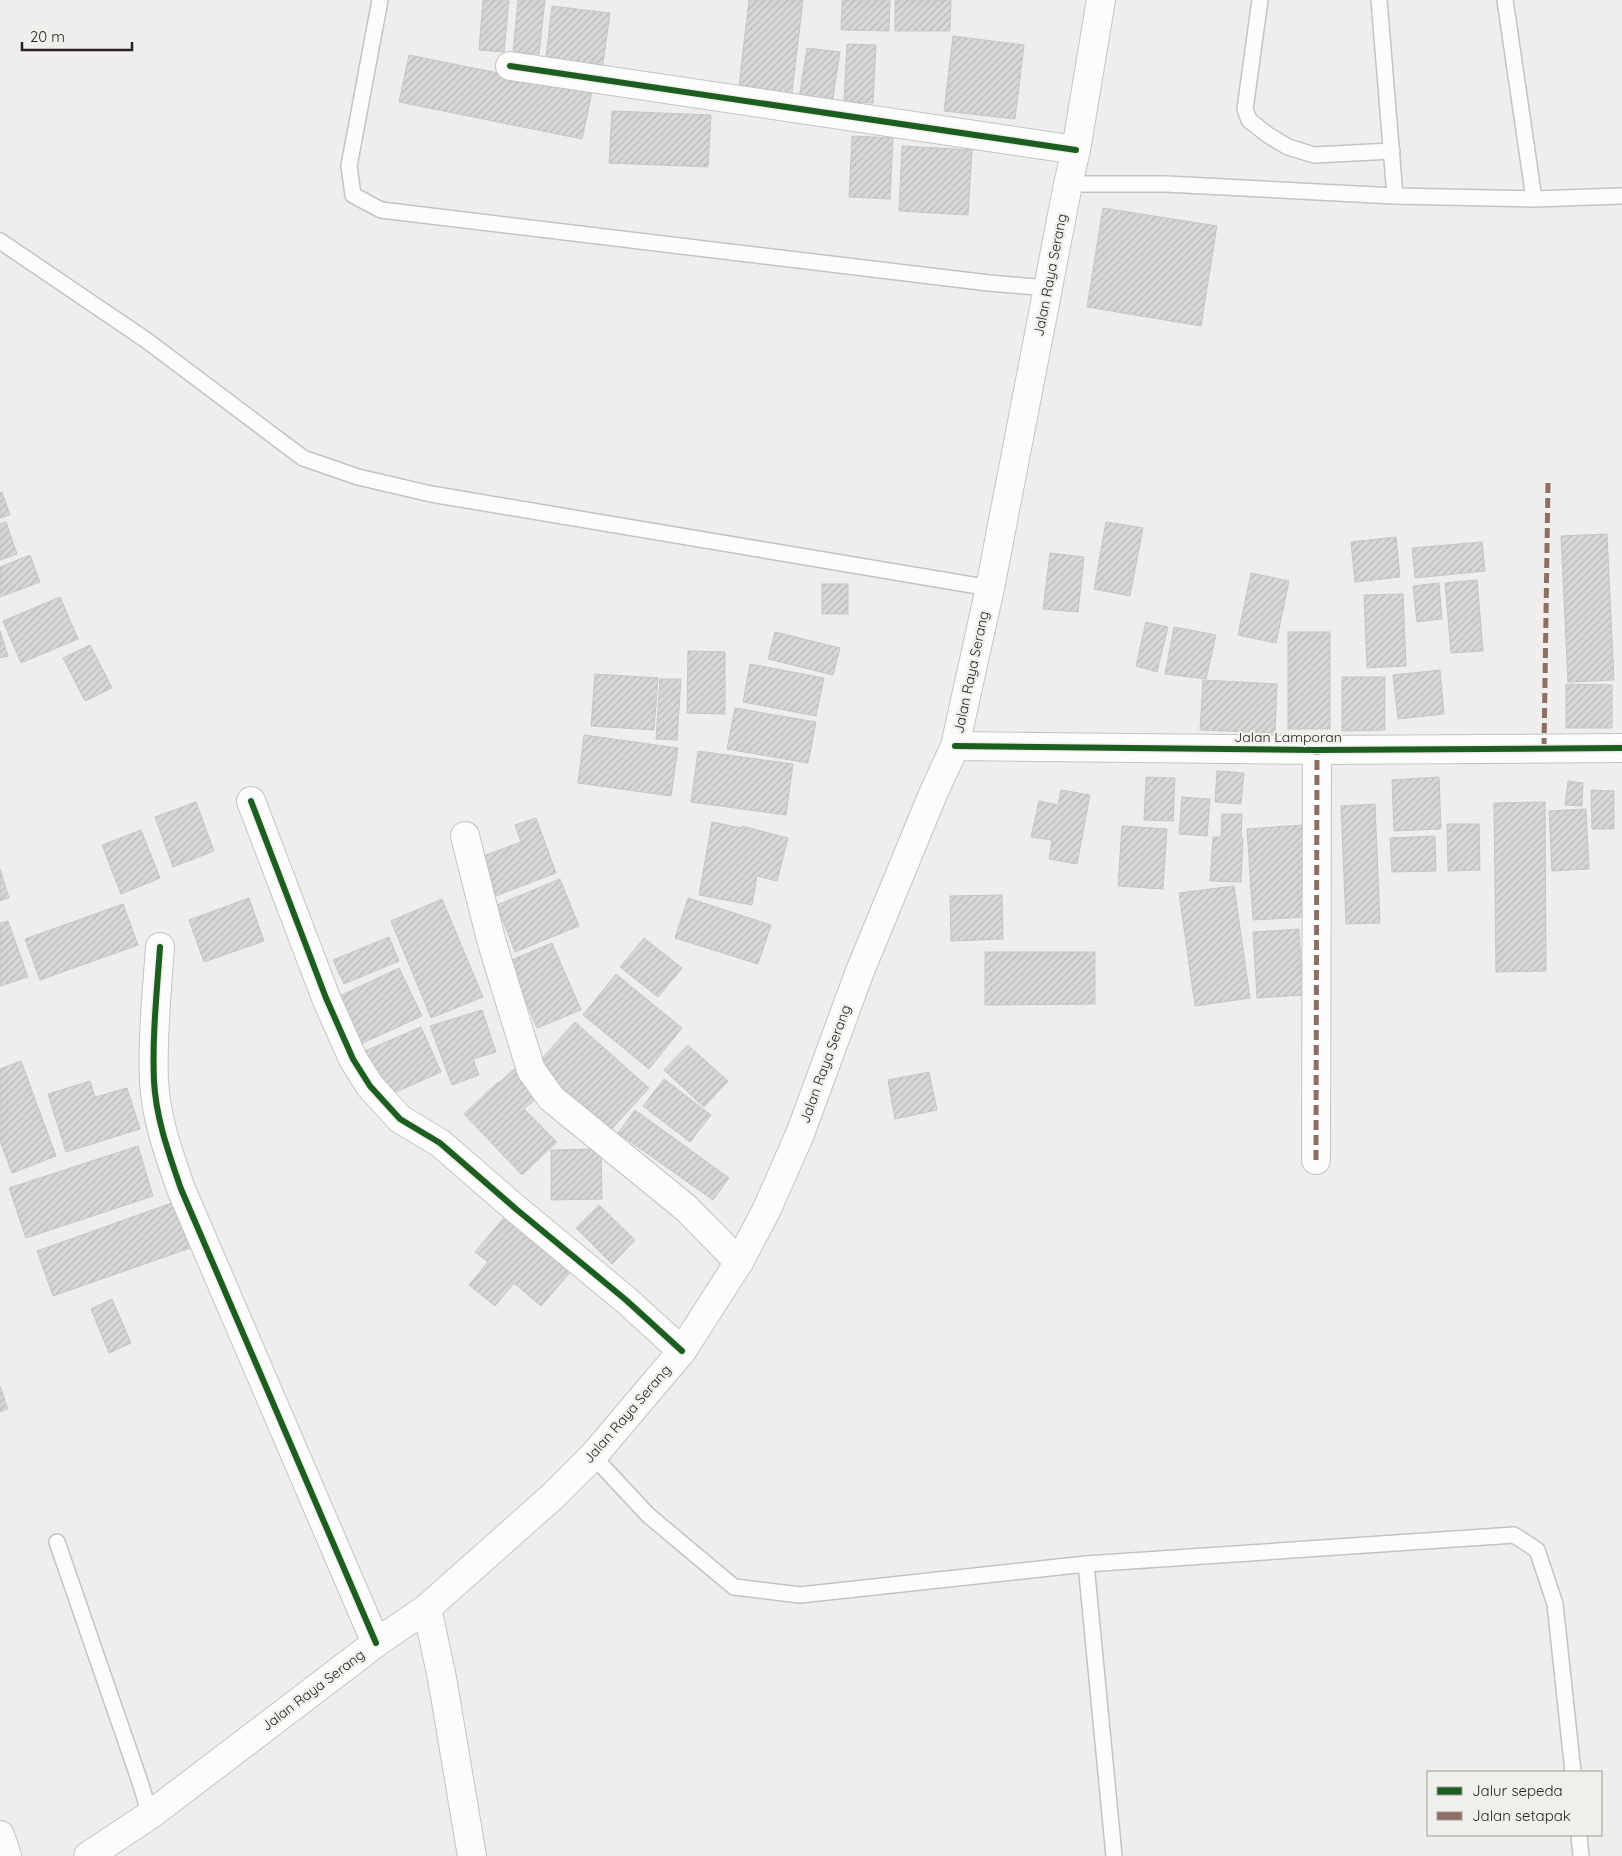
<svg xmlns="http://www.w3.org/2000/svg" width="1622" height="1856" font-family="Quicksand,sans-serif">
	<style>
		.building { fill: url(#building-hatch); stroke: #c7c6c5 }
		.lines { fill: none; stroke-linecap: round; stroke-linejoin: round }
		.lane-casing { stroke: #c5c3c2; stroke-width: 18 }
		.street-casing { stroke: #c5c3c2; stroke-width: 30 }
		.secondary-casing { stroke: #c5c3c2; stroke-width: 30 }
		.highway-casing { stroke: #c5c3c2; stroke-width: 30 }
		.lane { stroke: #fdfcfc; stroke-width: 15 }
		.street { stroke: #fdfcfc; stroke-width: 28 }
		.secondary { stroke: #fdfcfc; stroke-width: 28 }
		.highway { stroke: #fdfcfc; stroke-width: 28 }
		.quiet { stroke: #8d6e63; stroke-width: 5; stroke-dasharray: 10 5; stroke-linecap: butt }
		.cycleway-casing { stroke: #f1efeb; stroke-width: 9 }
		.cycleway { stroke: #1b5e20; stroke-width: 6 }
		.labels { text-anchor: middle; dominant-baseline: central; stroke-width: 4.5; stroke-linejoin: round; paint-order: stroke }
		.street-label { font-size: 14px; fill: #242322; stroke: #f1efeb }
	</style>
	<defs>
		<pattern id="building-hatch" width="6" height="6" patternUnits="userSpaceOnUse" patternTransform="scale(1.25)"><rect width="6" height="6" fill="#d8d7d6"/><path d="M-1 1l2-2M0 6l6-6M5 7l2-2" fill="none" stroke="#b9b8b7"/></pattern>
	</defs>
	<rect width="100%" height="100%" fill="#f0eeec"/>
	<g class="building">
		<polygon points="483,0 509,0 504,52 479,50"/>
		<polygon points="518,0 545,0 539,54 513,52"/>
		<polygon points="749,0 803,0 791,101 738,94"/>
		<polygon points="842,0 890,0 889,31 841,30"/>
		<polygon points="895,0 951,0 950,31 895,31"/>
		<polygon points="552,6 610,13 602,71 545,64"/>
		<polygon points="953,36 1024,45 1015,119 944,111"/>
		<polygon points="847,44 876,45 873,103 844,102"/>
		<polygon points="807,48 840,52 831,110 798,105"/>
		<polygon points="409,55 592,92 582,139 399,102"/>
		<polygon points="612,111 711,115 708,167 609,163"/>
		<polygon points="852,136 893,138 890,199 849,197"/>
		<polygon points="902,146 972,150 968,215 899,211"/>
		<polygon points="1103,208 1217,226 1201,326 1087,307"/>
		<polygon points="2,492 10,515 0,518 0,493"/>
		<polygon points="6,522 17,554 0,560 0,524"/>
		<polygon points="1106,522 1143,528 1130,596 1094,589"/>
		<polygon points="1607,534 1614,680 1568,682 1561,536"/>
		<polygon points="1396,537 1400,577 1355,582 1351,542"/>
		<polygon points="1482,542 1485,571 1415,578 1412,548"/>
		<polygon points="1050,553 1084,557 1078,612 1043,609"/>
		<polygon points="30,555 40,582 0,597 0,567"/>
		<polygon points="1251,573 1289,581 1276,643 1238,635"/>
		<polygon points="1477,580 1483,651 1451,653 1445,583"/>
		<polygon points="1439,583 1442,619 1417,622 1413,586"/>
		<rect x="822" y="584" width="26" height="30"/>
		<polygon points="1403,594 1406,666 1367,668 1364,595"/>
		<polygon points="60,597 78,639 21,663 3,621"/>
		<polygon points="1146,622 1168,627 1157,672 1136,666"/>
		<polygon points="1174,627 1216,635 1206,679 1165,674"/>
		<polygon points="0,631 8,656 0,658"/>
		<polygon points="775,632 840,648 833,675 768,659"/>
		<rect x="1288" y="632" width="42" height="97"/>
		<polygon points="90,645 112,688 85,701 63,658"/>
		<polygon points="688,651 725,652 725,714 687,713"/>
		<polygon points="750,664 824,678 816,716 743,702"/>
		<polygon points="1440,670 1444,714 1398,719 1393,675"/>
		<polygon points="595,674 658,678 654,730 591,726"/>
		<polygon points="1342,677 1385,677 1385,730 1342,731"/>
		<polygon points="660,679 681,679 677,740 656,739"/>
		<polygon points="1203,680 1277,684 1275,733 1200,730"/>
		<polygon points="1566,684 1612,685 1612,728 1566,728"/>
		<polygon points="735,708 816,722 808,763 727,749"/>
		<polygon points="584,735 678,748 671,796 578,783"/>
		<polygon points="698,751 793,764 786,815 691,802"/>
		<polygon points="1217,771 1244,773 1241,804 1215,802"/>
		<polygon points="1146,777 1175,778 1173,821 1144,820"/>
		<polygon points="1439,777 1441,829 1394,831 1392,780"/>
		<polygon points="1568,781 1583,783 1582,806 1565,805"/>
		<polygon points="1061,790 1090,795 1077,864 1049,859 1052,840 1031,837 1039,801 1058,805"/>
		<polygon points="1591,790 1614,791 1614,829 1592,829"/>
		<polygon points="1182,797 1210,799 1207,836 1179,834"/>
		<polygon points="196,802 214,851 173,867 155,817"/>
		<polygon points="1545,802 1546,971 1496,972 1494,803"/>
		<polygon points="1375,804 1380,923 1346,924 1341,806"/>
		<polygon points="1586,809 1589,869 1552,871 1549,811"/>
		<polygon points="1222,814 1242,814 1241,838 1243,838 1241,882 1210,881 1213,837 1221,837"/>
		<polygon points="536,818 556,873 493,897 478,858 521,842 515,825"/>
		<polygon points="712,822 742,828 742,826 788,838 777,881 757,876 752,905 699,895"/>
		<polygon points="1447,824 1479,824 1480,870 1448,871"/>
		<polygon points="1302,825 1308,917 1253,920 1247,829"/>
		<polygon points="1122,826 1167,829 1163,889 1118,886"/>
		<polygon points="141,830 160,878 121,894 102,845"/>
		<polygon points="1435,836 1436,871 1392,872 1390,838"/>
		<polygon points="0,869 9,898 0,901"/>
		<polygon points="560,879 579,926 515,952 497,905"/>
		<polygon points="1234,886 1250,998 1195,1006 1179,893"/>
		<polygon points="1002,895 1003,939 951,941 950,896"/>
		<polygon points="249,898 264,941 204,962 189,920"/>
		<polygon points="688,898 771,925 758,964 675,938"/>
		<polygon points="442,899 483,997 431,1018 391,921"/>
		<polygon points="123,904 138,945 40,980 25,939"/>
		<polygon points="8,921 28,977 0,986 0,923"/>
		<polygon points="1299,929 1303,995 1257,998 1253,932"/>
		<polygon points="389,937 399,961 344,984 333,960"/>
		<polygon points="644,938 682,968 658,997 620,967"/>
		<polygon points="552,943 581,1010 537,1028 509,961"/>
		<polygon points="985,952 1095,952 1095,1004 985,1005"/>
		<polygon points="399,968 422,1016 354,1047 331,1000"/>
		<polygon points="616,974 682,1028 649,1069 583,1015"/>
		<polygon points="482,1010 496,1052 473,1059 479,1075 452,1085 430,1026"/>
		<polygon points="575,1022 649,1088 609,1132 535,1066"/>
		<polygon points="421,1027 441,1072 385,1097 365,1051"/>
		<polygon points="688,1045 728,1081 704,1107 664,1070"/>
		<polygon points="21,1061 56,1156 12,1173 0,1141 0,1069"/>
		<polygon points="514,1069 538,1097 524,1109 557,1142 522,1175 464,1114 498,1082 499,1083"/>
		<polygon points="929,1072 937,1110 895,1119 888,1080"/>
		<polygon points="664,1079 711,1115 690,1142 643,1106"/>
		<polygon points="90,1081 95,1097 127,1088 140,1129 66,1152 48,1094"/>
		<polygon points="635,1110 729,1178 713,1200 618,1133"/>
		<polygon points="138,1146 153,1196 26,1238 9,1188"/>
		<polygon points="601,1149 602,1199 551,1200 551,1150"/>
		<polygon points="180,1200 196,1246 53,1296 37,1251"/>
		<polygon points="599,1205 635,1240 612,1264 576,1228"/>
		<polygon points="508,1213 574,1268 541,1306 514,1283 495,1306 469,1285 488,1262 475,1252"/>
		<polygon points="112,1299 131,1343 109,1353 91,1309"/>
		<polygon points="0,1386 8,1409 0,1412"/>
	</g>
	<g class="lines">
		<defs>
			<g id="lane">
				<polyline points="380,0 349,166 353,195 381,210 989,283 1048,288"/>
				<polyline points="1260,0 1245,109 1249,120 1268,135 1288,147 1314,155 1392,151"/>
				<polyline points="1379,0 1395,196"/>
				<polyline points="1505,0 1534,199"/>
				<polyline points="1068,184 1166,184 1395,196 1534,199 1622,196"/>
				<polyline points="0,241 146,340 303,458 358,477 431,494 990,588"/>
				<polyline points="593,1456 648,1515 734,1587 800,1595 1086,1564 1514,1535 1537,1550 1555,1604 1573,1772"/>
				<polyline points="57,1542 140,1782 150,1815"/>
				<polyline points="1086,1564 1114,1856"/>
				<polyline points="1579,1835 1581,1856"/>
			</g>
			<g id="street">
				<polyline points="510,66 1076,150"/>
				<polyline points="251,801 326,998 353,1059 370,1086 400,1119 440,1143 516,1209 626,1300 682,1351"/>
				<polyline points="465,836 492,943 531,1070 551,1098 686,1208 739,1262"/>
				<path d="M160,947C157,991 152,1037 154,1081C156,1119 169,1154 181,1189L376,1643"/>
				<polyline points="1316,1160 1317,750"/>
				<polyline points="427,1608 442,1678 472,1856"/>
				<polyline points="0,1835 7,1856"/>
			</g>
			<polyline id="secondary" points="955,746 1317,750 1622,748"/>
			<polyline id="highway" points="88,1856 150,1815 376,1643 427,1608 553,1496 593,1456 682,1351 739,1262 766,1211 800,1134 860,971 933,794 955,746 990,588 1068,184 1076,150 1101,0"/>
		</defs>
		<use href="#lane" class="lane-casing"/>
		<use href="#street" class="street-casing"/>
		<use href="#secondary" class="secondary-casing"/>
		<use href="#highway" class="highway-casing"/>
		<use href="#lane" class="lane"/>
		<use href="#street" class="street"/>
		<use href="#secondary" class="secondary"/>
		<use href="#highway" class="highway"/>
		<g class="quiet">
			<polyline points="1544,748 1548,482"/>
			<polyline points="1316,1160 1317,750"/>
		</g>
		<defs>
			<g id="cycleway">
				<polyline points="510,66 1076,150"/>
				<polyline points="955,746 1317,750 1622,748"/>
				<polyline points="251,801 326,998 353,1059 370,1086 400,1119 440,1143 516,1209 626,1300 682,1351"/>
				<path d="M160,947C157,991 152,1037 154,1081C156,1119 169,1154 181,1189L376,1643"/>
			</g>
		</defs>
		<use href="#cycleway" class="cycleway-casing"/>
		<use href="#cycleway" class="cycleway"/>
	</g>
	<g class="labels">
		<g class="street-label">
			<text transform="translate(1050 275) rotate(-79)">Jalan Raya Serang</text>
			<text transform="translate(971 672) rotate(-78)">Jalan Raya Serang</text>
			<text x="1288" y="737">Jalan Lamporan</text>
			<text transform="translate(825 1064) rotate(-70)">Jalan Raya Serang</text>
			<text transform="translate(627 1414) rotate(-49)">Jalan Raya Serang</text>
			<text transform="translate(313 1690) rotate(-37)">Jalan Raya Serang</text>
		</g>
	</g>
	<rect x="1427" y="1771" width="175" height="65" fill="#f1efeb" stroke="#9f9d9b"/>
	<rect x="1437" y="1787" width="25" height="8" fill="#1b5e20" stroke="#9f9d9b"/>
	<text x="1472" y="1796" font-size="15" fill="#242322">Jalur sepeda</text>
	<rect x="1437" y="1812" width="25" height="8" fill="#8d6e63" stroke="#9f9d9b"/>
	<text x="1472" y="1821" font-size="15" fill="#242322">Jalan setapak</text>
	<path d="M22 42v8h110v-8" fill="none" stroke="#242322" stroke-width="2.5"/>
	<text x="30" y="42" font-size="15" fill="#242322" stroke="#f1efeb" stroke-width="4" paint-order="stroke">20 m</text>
</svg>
